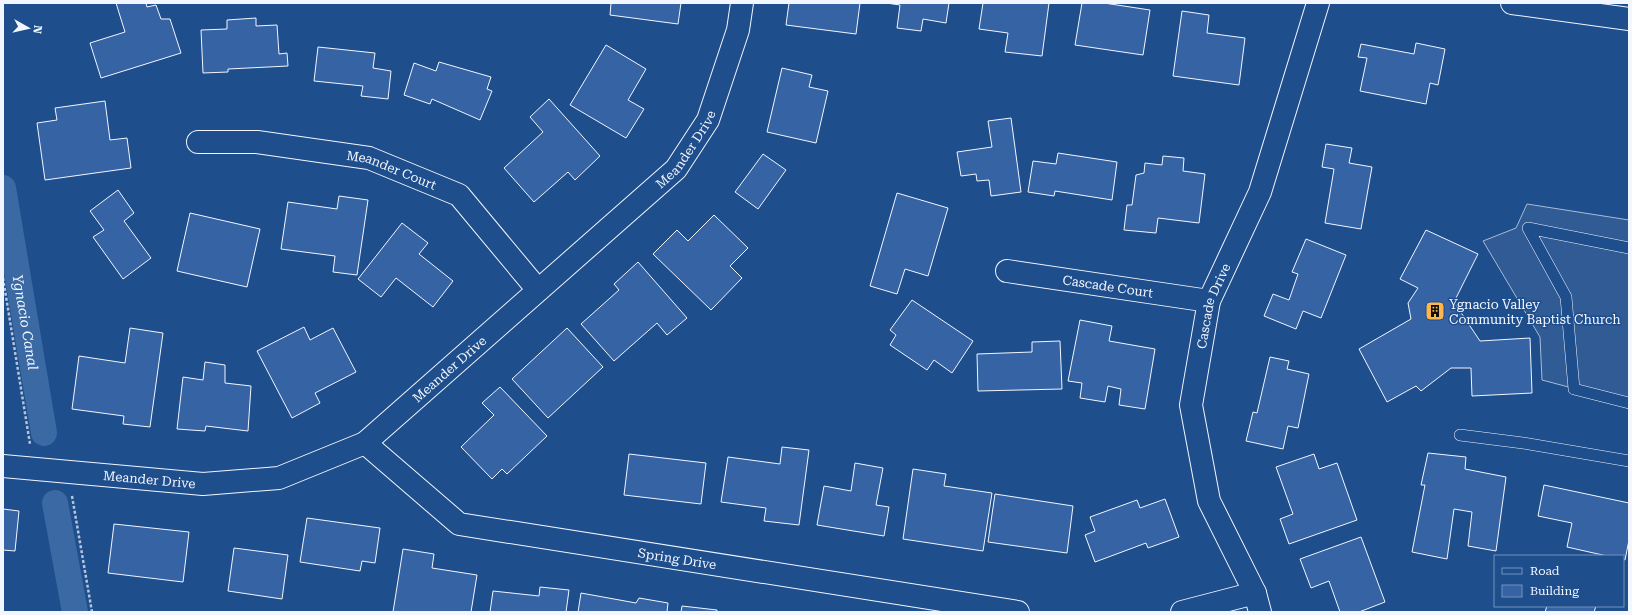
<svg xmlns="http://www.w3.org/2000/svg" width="1632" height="615" font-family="'Roboto Serif',serif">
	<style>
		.parking { fill: #305b95; stroke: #a8bbd7 }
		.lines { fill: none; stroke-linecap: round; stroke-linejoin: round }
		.canal { stroke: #3b69a3; stroke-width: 26 }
		.building { fill: #3563a3; stroke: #f2f6ff }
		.service-casing { stroke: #f2f6ff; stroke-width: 12 }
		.minor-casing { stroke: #f2f6ff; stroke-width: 24 }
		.path { stroke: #b3c4dc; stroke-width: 2.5; stroke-dasharray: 3 2; stroke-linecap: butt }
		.service { stroke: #1f4e8c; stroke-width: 11 }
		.minor { stroke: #1f4e8c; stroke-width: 22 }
		.labels { text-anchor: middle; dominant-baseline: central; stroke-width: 3; stroke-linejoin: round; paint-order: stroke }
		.street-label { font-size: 13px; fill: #f2f6ff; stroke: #1f4e8c }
		.poi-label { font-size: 13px; fill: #f2f6ff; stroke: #1f4e8c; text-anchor: start }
		.water-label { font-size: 14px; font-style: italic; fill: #f2f6ff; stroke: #1f4e8c }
	</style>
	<rect width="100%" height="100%" fill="#1f4e8c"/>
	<polygon class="parking" points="1527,204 1629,220 1629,403 1542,380 1540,337 1483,241 1516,228"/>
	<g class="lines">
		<g class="canal">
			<path id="s1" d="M3,188L44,433"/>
			<polyline points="55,503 75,612"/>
		</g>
	</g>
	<g class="building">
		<polygon points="116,3 146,3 147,7 156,5 161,19 170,19 181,53 101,78 90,43 125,32"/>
		<polygon points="611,3 681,3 678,24 610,15"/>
		<polygon points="789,3 860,3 856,34 786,25"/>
		<polygon points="886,3 949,3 946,23 923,19 921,31 897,28 900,5"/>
		<polygon points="983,3 1049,3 1042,56 1005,52 1008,33 979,29"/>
		<polygon points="1082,3 1104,3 1150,10 1143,55 1075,45"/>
		<polygon points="1182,11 1209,15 1207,33 1245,38 1239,85 1173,76"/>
		<polygon points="256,18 256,26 277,25 279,54 287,53 288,66 228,69 228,72 203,73 201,30 227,29 227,20"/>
		<polygon points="1416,43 1445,49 1438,85 1430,83 1426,104 1360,91 1367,58 1358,57 1361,44 1414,54"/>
		<polygon points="606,45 646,69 628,100 644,109 626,138 570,105"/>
		<polygon points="318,47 375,53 373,68 391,71 388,99 361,96 363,86 314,81"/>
		<polygon points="439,62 491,77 487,89 492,91 480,120 432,99 430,104 404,95 414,63 436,71"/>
		<polygon points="782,68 812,75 809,87 828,91 816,143 767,132"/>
		<polygon points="549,99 600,156 575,180 568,172 534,202 504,168 543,132 530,117"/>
		<polygon points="105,101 110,140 127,138 131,168 45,180 37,123 57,120 55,108"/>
		<polygon points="1011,118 1021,192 991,196 989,180 977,181 976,174 961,176 957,152 992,147 988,121"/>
		<polygon points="1326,144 1352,148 1349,163 1372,167 1361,229 1325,223 1334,169 1322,167"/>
		<polygon points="1058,153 1117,162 1112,200 1055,191 1054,196 1028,192 1033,161 1056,164"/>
		<polygon points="763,154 786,170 758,209 735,192"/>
		<polygon points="1163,156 1184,158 1183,171 1205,174 1199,223 1158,218 1156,233 1124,230 1127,205 1132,205 1136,175 1144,173 1145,163 1162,165"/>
		<polygon points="118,190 134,213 124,221 151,258 123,279 93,237 104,230 90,211"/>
		<polygon points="897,193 948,208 928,276 905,269 897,294 870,286"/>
		<polygon points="339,196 368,200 357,275 333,272 335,256 281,249 288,202 337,209"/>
		<polygon points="190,213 260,229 247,287 177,271"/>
		<polygon points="714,215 748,248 730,266 742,278 711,310 653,254 677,230 688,241"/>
		<polygon points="402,223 428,243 419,254 453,281 433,307 396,278 381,297 358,279"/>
		<polygon points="1426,230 1478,254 1454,302 1480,341 1530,338 1532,393 1472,396 1471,368 1451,368 1421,391 1416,386 1387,402 1359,349 1411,319 1408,303 1418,288 1400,279"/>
		<polygon points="1306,239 1346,255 1321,318 1303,311 1296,329 1264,316 1273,294 1289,300 1298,274 1292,272"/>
		<polygon points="638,262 687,318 667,335 657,323 614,361 581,324 619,290 614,284"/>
		<polygon points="912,300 973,341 952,373 934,360 927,370 890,345 896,335 890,330"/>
		<polygon points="1080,320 1112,326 1109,341 1155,349 1145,409 1119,405 1121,389 1108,386 1105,402 1080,398 1082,383 1068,381"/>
		<polygon points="304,327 310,340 333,328 356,372 315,393 320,403 292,418 257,351"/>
		<polygon points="130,328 163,333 150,427 123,424 124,416 72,409 79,356 125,363"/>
		<polygon points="567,328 603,367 548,418 512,379"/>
		<polygon points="1060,341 1062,389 978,391 977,354 1032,352 1032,342"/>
		<polygon points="1270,357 1289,361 1287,369 1309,374 1298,428 1288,426 1283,449 1246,441 1253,412 1257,413"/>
		<polygon points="205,362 225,365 225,383 251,386 248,431 206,426 205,431 177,429 183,377 203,380"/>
		<polygon points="500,387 547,436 507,474 502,469 492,479 461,447 494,415 482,403"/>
		<polygon points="782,447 809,450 799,525 764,521 766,508 721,502 728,457 780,464"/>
		<polygon points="1428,453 1466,457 1465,469 1506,477 1496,551 1468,546 1472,512 1454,509 1447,559 1412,552 1425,485 1421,485"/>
		<polygon points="629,454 706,463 701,504 624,495"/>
		<polygon points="1314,454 1319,469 1337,463 1357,520 1289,544 1280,519 1293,514 1276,467"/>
		<polygon points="855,463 883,468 876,505 889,507 884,536 817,525 824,486 851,491"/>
		<polygon points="913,469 946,474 944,486 992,493 983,551 903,539"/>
		<polygon points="1544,485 1629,503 1629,540 1625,560 1623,559 1623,556 1607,556 1567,547 1572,523 1538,516"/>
		<polygon points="995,494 1073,506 1067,553 988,542"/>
		<polygon points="1165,499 1179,537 1148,548 1146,543 1095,562 1085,535 1095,531 1090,517 1137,500 1140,508"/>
		<polygon points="3,509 19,511 15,551 3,550"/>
		<polygon points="307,518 380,528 375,563 362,561 360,571 300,562"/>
		<polygon points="114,524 189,532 183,582 108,573"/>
		<polygon points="1361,537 1385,602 1359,612 1340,612 1329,581 1311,588 1300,559"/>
		<polygon points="234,548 288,555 282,599 228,591"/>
		<polygon points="403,549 434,554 432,568 477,575 471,612 393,612"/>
		<polygon points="540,587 569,590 566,612 490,612 493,591 539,596"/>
		<polygon points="581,593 636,603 639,598 668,603 667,612 578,612"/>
		<polygon points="682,606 717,610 717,612 681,612"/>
		<polygon points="1547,606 1596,606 1594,612 1545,612"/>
	</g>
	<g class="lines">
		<defs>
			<g id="service">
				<polyline points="1629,248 1528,228 1566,297 1574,389 1629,403"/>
				<polyline points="1460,435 1523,443 1629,461"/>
			</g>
			<g id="minor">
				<polyline points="1512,3 1629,19"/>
				<path id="s2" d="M198,142H257L369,158L459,195L538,290"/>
				<path id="s3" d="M1007,271L1209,301"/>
				<path id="s4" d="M365,443L459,524L1018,612"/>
				<path id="s5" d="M3,466L203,484L279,478L365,443L676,169L708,120L738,30L742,3"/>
				<polyline points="1182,612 1255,593"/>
				<path id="s6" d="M1260,612L1255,593L1209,501L1191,405L1209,301L1260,192L1318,3"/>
			</g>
		</defs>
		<use href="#service" class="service-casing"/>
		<use href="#minor" class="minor-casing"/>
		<g class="path">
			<polyline points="3,278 30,444"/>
			<polyline points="72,496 92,612"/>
		</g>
		<use href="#service" class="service"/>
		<use href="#minor" class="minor"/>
	</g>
	<defs>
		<symbol id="building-square" viewBox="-11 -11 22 22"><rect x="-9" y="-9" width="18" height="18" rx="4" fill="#ffb74d" stroke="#1f4e8c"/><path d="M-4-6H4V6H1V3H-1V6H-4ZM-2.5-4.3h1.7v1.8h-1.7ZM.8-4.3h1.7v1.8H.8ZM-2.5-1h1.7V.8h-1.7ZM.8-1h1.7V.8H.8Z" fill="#111"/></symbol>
	</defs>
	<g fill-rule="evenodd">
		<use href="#building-square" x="1424" y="300" width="22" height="22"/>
	</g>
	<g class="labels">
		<g class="street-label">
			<text stroke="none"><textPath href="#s5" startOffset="806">Meander Drive</textPath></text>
			<text stroke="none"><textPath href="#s2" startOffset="197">Meander Court</textPath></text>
			<text stroke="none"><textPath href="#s3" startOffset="102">Cascade Court</textPath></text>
			<text stroke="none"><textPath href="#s6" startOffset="322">Cascade Drive</textPath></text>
			<text stroke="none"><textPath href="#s5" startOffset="482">Meander Drive</textPath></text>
			<text stroke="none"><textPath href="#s5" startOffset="147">Meander Drive</textPath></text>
			<text stroke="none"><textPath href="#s4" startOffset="345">Spring Drive</textPath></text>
		</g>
		<g class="poi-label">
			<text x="1449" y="304">Ygnacio Valley<tspan x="1449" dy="15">Community Baptist Church</tspan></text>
		</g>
		<g class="water-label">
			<text stroke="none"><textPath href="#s1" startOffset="136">Ygnacio Canal</textPath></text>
		</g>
	</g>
	<rect width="1632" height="615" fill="none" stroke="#f2f6ff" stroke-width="8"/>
	<rect x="1494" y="555" width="130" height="52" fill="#1f4e8c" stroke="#7391ba"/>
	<rect x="1502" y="568" width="20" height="6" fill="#1f4e8c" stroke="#7391ba"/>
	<text x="1530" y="575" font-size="12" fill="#f2f6ff">Road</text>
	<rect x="1502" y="585" width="20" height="12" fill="#3563a3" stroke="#7391ba"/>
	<text x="1530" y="595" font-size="12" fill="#f2f6ff">Building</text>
	<g transform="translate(28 28) rotate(98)" stroke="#1f4e8c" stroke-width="3" paint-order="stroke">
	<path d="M0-3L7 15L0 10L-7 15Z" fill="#f2f6ff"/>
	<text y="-6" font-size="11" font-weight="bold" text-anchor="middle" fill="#f2f6ff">N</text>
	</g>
</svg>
